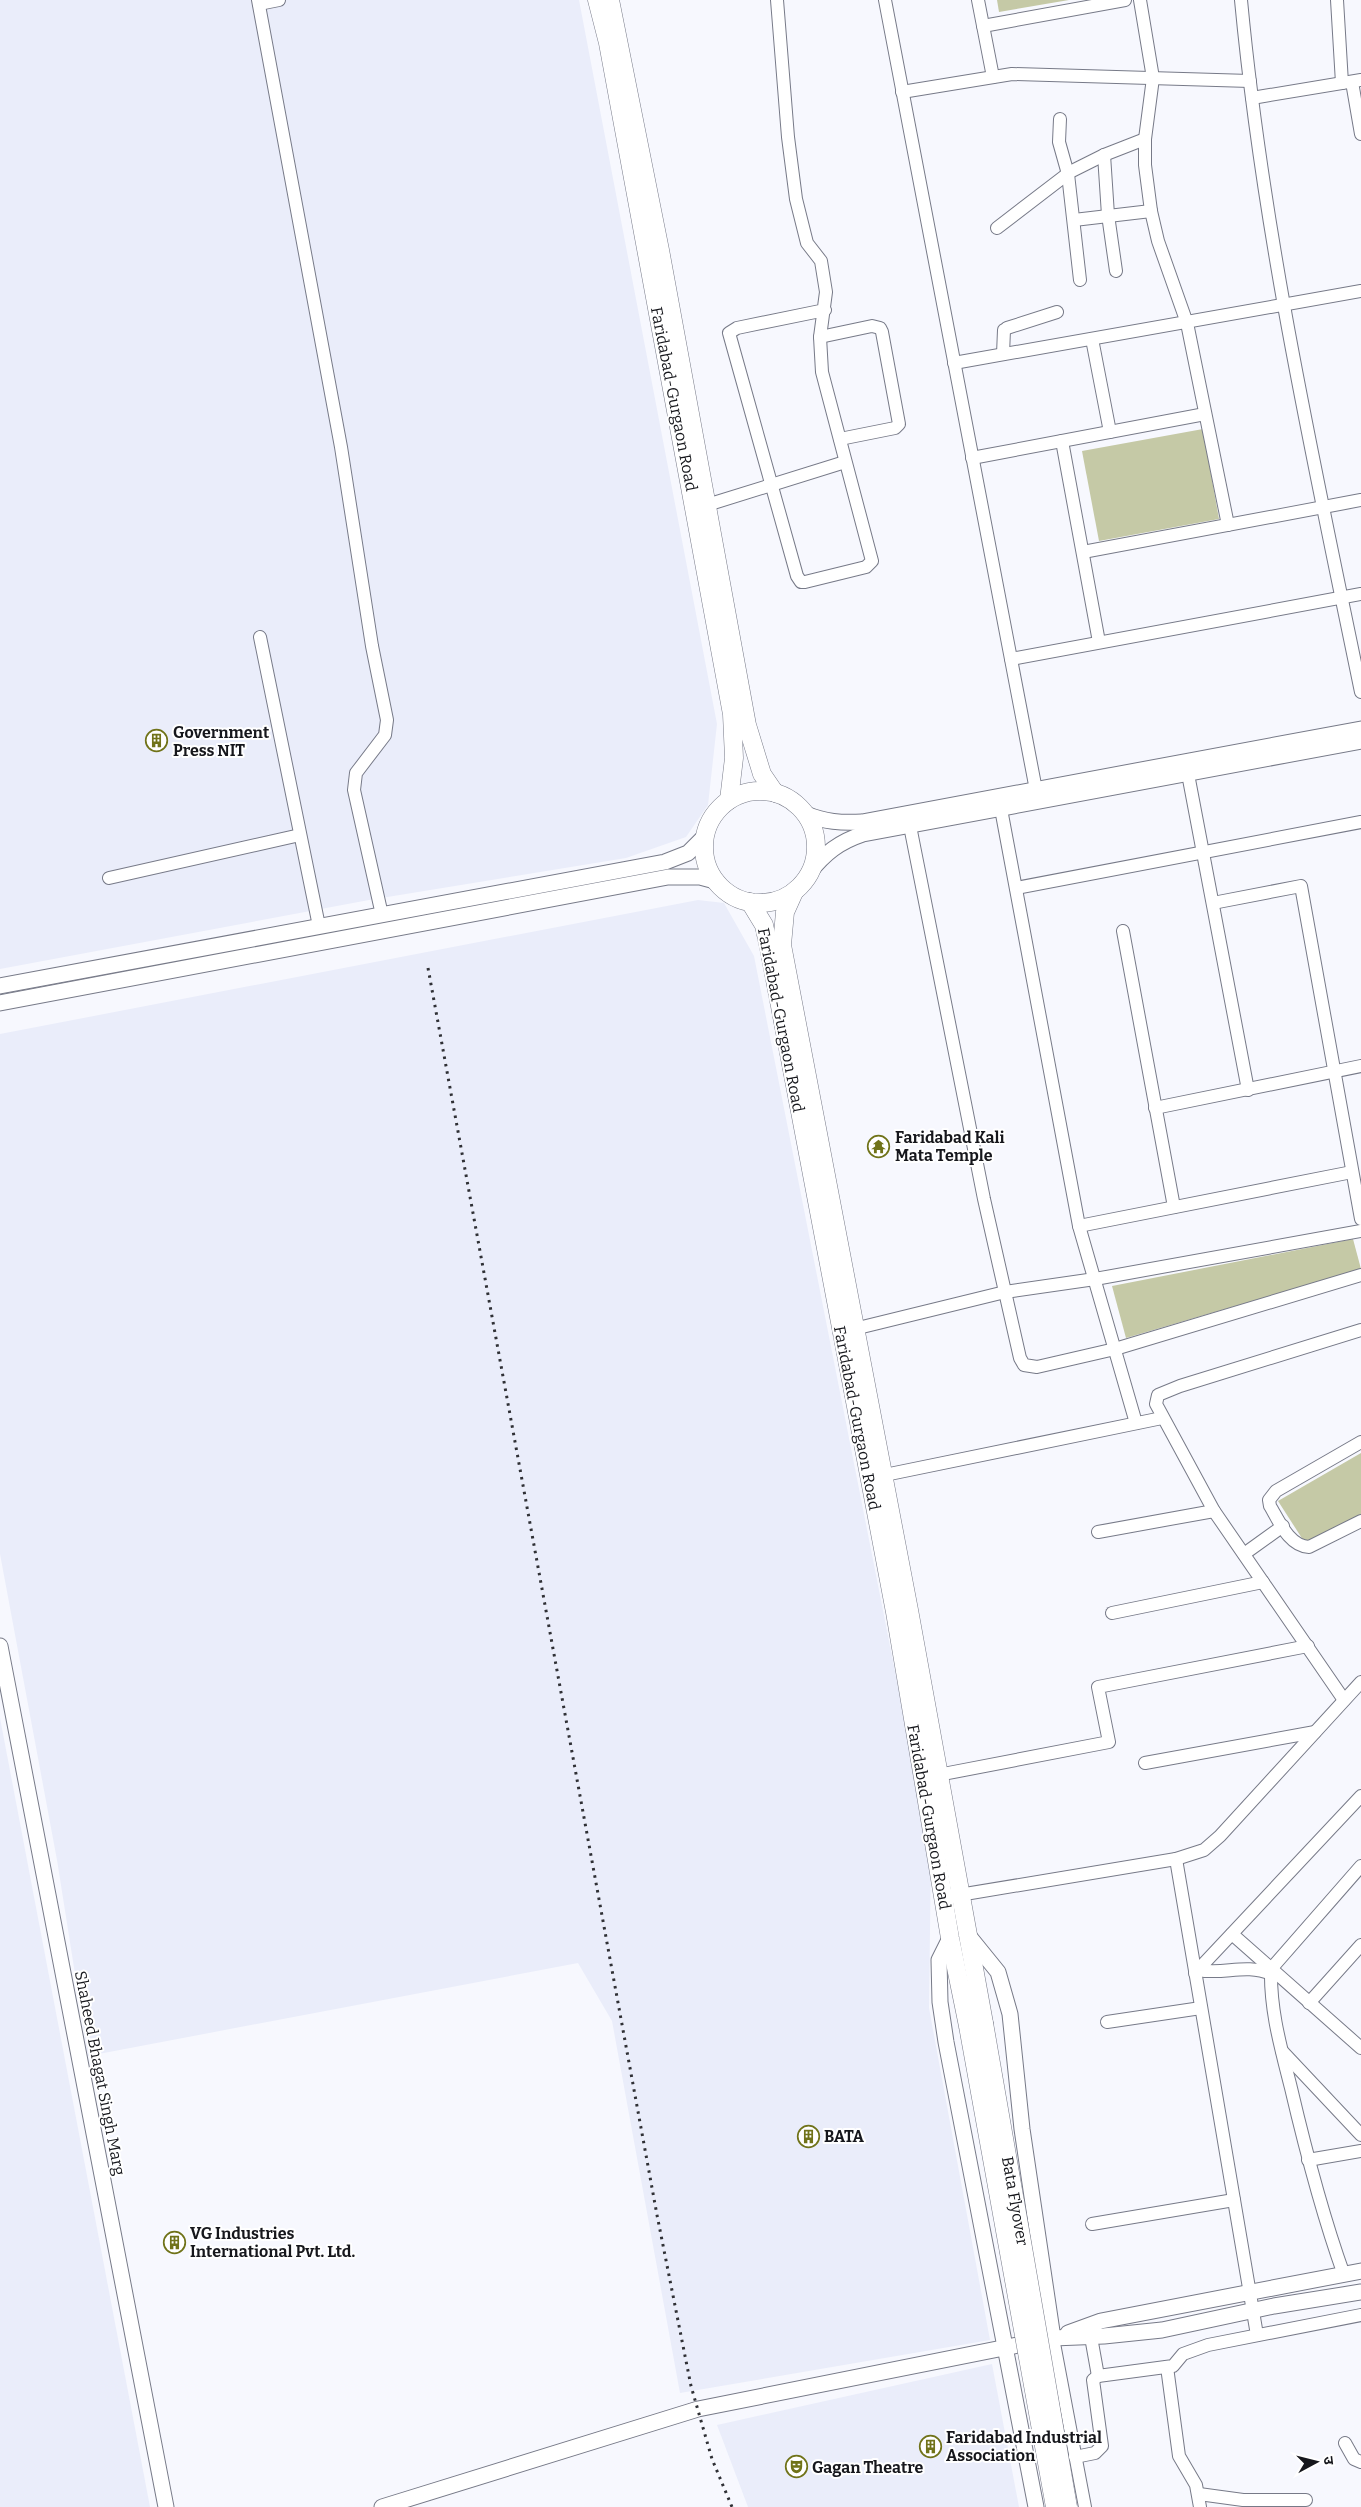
<svg xmlns="http://www.w3.org/2000/svg" width="1361" height="2507" font-family="Bitter,'Noto Sans Devanagari',serif">
	<style>
		.built { fill: #eaedfa }
		.green { fill: #c5c9a6 }
		.lines { fill: none; stroke-linecap: round; stroke-linejoin: round }
		.minor-casing { stroke: #777a88; stroke-width: 14 }
		.tertiary-casing { stroke: #777a88; stroke-width: 17 }
		.secondary-casing { stroke: #777a88; stroke-width: 19 }
		.minor { stroke: #fff; stroke-width: 12 }
		.tertiary { stroke: #fff; stroke-width: 15 }
		.secondary { stroke: #fff; stroke-width: 18 }
		.rail { stroke: #2f3035; stroke-width: 3; stroke-dasharray: 2.5 5; stroke-linecap: butt }
		.secondary-bridge-casing { stroke: #777a88; stroke-width: 19; stroke-linecap: butt }
		.secondary-bridge { stroke: #fff; stroke-width: 18 }
		.labels { text-anchor: middle; dominant-baseline: central; stroke-width: 4; stroke-linejoin: round; paint-order: stroke }
		.street-label { font-size: 16px; fill: #16171c; stroke: #fff }
		.poi-label { font-size: 16px; font-weight: bold; fill: #16171c; stroke: #fff; text-anchor: start }
	</style>
	<rect width="100%" height="100%" fill="#f7f8fe"/>
	<g class="built">
		<polygon points="0,0 579,0 717,724 708,805 686,837 626,858 369,900 0,969"/>
		<polygon points="698,900 724,903 754,956 931,1854 929,2008 990,2340 680,2393 612,2021 578,1963 88,2056 57,1860 0,1554 0,1034"/>
		<polygon points="0,1718 150,2507 0,2507"/>
		<polygon points="992,2364 1019,2507 748,2507 717,2425"/>
	</g>
	<g class="green">
		<polygon points="997,0 1069,0 999,12"/>
		<polygon points="1203,429 1219,519 1099,541 1082,451"/>
		<polygon points="1353,1239 1361,1269 1126,1338 1112,1286"/>
		<polygon points="1361,1453 1361,1516 1305,1543 1278,1501"/>
	</g>
	<g class="lines">
		<defs>
			<g id="minor">
				<polyline points="258,0 341,447 372,646 387,720 385,735 356,773 354,790 382,915"/>
				<polyline points="777,0 788,137 796,199 807,243 821,261 826,292 820,337 822,372 872,561 866,567 805,582 801,582 797,576 729,333 737,328 825,310"/>
				<polyline points="885,0 1036,790"/>
				<polyline points="978,0 993,77"/>
				<polyline points="1140,0 1153,78 1145,139 1145,165 1151,211 1158,241 1187,323 1228,525"/>
				<path d="M1241,0C1263,233 1314,463 1361,692"/>
				<polyline points="1337,0 1342,83"/>
				<polyline points="259,4 279,0"/>
				<polyline points="983,26 1125,0"/>
				<polyline points="1352,82 1361,134"/>
				<polyline points="902,92 1012,74 1250,81"/>
				<polyline points="1252,98 1361,80"/>
				<polyline points="1060,119 1059,142 1068,174 1080,280"/>
				<polyline points="1104,155 1108,215 1116,271"/>
				<polyline points="1074,220 1151,211"/>
				<polyline points="997,228 1070,172 1104,155 1145,139"/>
				<polyline points="1007,328 1057,312"/>
				<polyline points="820,337 872,326 880,328 882,332 899,424 895,428 840,439"/>
				<polyline points="1092,339 1110,432"/>
				<polyline points="1003,354 1004,330"/>
				<polyline points="954,363 1361,291"/>
				<polyline points="1062,441 1099,642"/>
				<polyline points="972,458 1205,414"/>
				<polyline points="707,505 845,462"/>
				<polyline points="1083,552 1361,500"/>
				<polyline points="260,637 319,926"/>
				<polyline points="1011,659 1361,594"/>
				<polyline points="1188,774 1248,1090"/>
				<polyline points="1001,809 1079,1226 1136,1423"/>
				<polyline points="910,826 984,1199 1020,1358 1024,1365 1037,1367 1115,1349 1361,1275"/>
				<polyline points="109,878 300,835"/>
				<polyline points="1016,888 1361,822"/>
				<polyline points="1213,903 1301,886 1361,1219"/>
				<polyline points="1123,931 1174,1207"/>
				<polyline points="1155,1108 1361,1066"/>
				<polyline points="1079,1226 1352,1172"/>
				<polyline points="854,1329 1005,1292 1095,1279 1361,1231"/>
				<path d="M1361,1442L1276,1491L1269,1500L1270,1506C1279,1521 1289,1546 1309,1547L1361,1521"/>
				<polyline points="875,1477 1162,1418"/>
				<polyline points="1098,1532 1214,1511"/>
				<polyline points="1244,1554 1283,1526"/>
				<polyline points="1112,1613 1263,1582"/>
				<polyline points="1344,1700 1214,1511 1156,1404 1158,1395 1180,1386 1361,1330"/>
				<polyline points="1145,1763 1315,1732"/>
				<polyline points="938,1775 1109,1742 1098,1687 1308,1646"/>
				<polyline points="1176,1859 1257,2335"/>
				<polyline points="953,1896 1176,1859 1204,1850 1220,1836 1361,1682"/>
				<polyline points="1232,1934 1361,2048"/>
				<path d="M1198,1970C1225,1975 1245,1963 1271,1974"/>
				<polyline points="1195,1973 1361,1796"/>
				<polyline points="1309,2003 1361,1945"/>
				<polyline points="1107,2022 1201,2008"/>
				<polyline points="1282,2051 1361,2135"/>
				<polyline points="1308,2160 1361,2151"/>
				<polyline points="1092,2224 1234,2200"/>
				<path d="M1344,2275C1322,2214 1306,2152 1291,2088C1281,2048 1270,2011 1271,1969L1361,1866"/>
				<polyline points="1091,2337 1098,2376"/>
				<polyline points="1053,2338 1085,2507"/>
				<polyline points="1167,2367 1179,2456 1196,2485 1200,2507"/>
				<polyline points="1345,2443 1354,2459 1361,2462"/>
				<polyline points="1075,2457 1095,2453 1102,2446 1093,2380 1098,2376 1173,2366 1183,2354 1208,2345 1361,2315"/>
				<polyline points="1199,2494 1243,2500 1306,2500"/>
			</g>
			<g id="tertiary">
				<path d="M806,814C825,822 841,823 862,822L1361,729"/>
				<path d="M809,873C825,853 839,842 863,834L1361,741"/>
				<polyline points="0,986 665,862 688,853 705,836"/>
				<polyline points="0,1003 668,877 700,877 715,881"/>
				<polyline points="0,1646 166,2507"/>
				<polyline points="968,1935 998,1972 1010,2014 1022,2129 1053,2338"/>
				<polyline points="950,1938 939,1960 940,2002 946,2042 1036,2507"/>
				<polyline points="1068,2333 1101,2321 1361,2271"/>
				<polyline points="382,2507 698,2409 1053,2338 1104,2336 1162,2330 1274,2306 1361,2292"/>
			</g>
			<g id="secondary">
				<polyline points="597,0 608,43 732,714 734,758 729,800"/>
				<polyline points="610,0 660,250 747,725 762,774 775,793"/>
				<circle cx="760" cy="847" r="56"/>
				<polyline points="794,892 785,912 782,945 909,1610 984,2023"/>
				<polyline points="750,902 764,925 769,948 895,1612 950,1938 968,2026"/>
			</g>
		</defs>
		<use href="#minor" class="minor-casing"/>
		<use href="#tertiary" class="tertiary-casing"/>
		<use href="#secondary" class="secondary-casing"/>
		<use href="#minor" class="minor"/>
		<use href="#tertiary" class="tertiary"/>
		<use href="#secondary" class="secondary"/>
		<polyline class="rail" points="428,968 657,2215 691,2386 712,2459 732,2507"/>
		<defs>
			<g id="secondary-bridge">
				<polyline points="984,2023 1068,2507"/>
				<polyline points="968,2026 1055,2507"/>
			</g>
		</defs>
		<use href="#secondary-bridge" class="secondary-bridge-casing"/>
		<use href="#secondary-bridge" class="secondary-bridge"/>
	</g>
	<defs>
		<symbol id="building-ring" viewBox="-11 -11 22 22"><circle r="9.5" fill="#fff" stroke="#707319" stroke-width="1.5"/><path d="M-4-6H4V6H1V3H-1V6H-4ZM-2.5-4.3h1.7v1.8h-1.7ZM.8-4.3h1.7v1.8H.8ZM-2.5-1h1.7V.8h-1.7ZM.8-1h1.7V.8H.8Z" fill="#707319"/></symbol>
		<symbol id="temple-ring" viewBox="-11 -11 22 22"><circle r="9.5" fill="#fff" stroke="#707319" stroke-width="1.5"/><path d="M0-6L5-2H3V0L6.5 2.5H4V6H1.5V3h-3V6H-4V2.5H-6.5L-3 0V-2H-5Z" fill="#707319"/></symbol>
		<symbol id="theatre-ring" viewBox="-11 -11 22 22"><circle r="9.5" fill="#fff" stroke="#707319" stroke-width="1.5"/><path d="M-5-5.5Q0-4 5-5.5V0Q5 5 0 6Q-5 5-5 0ZM-3.3-2.5H-1v1.5H-3.3ZM1-2.5H3.3v1.5H1ZM-2.8 1Q0 5.5 2.8 1Z" fill="#707319"/></symbol>
	</defs>
	<g fill-rule="evenodd">
		<use href="#building-ring" x="144" y="728" width="25" height="25"/>
		<use href="#temple-ring" x="866" y="1134" width="25" height="25"/>
		<use href="#building-ring" x="796" y="2124" width="25" height="25"/>
		<use href="#building-ring" x="162" y="2230" width="25" height="25"/>
		<use href="#building-ring" x="918" y="2434" width="25" height="25"/>
		<use href="#theatre-ring" x="784" y="2454" width="25" height="25"/>
	</g>
	<g class="labels">
		<g class="street-label">
			<text transform="translate(674 399) rotate(79)">Faridabad-Gurgaon Road</text>
			<text transform="translate(781 1020) rotate(79)">Faridabad-Gurgaon Road</text>
			<text transform="translate(857 1418) rotate(79)">Faridabad-Gurgaon Road</text>
			<text transform="translate(929 1817) rotate(80)">Faridabad-Gurgaon Road</text>
			<text transform="translate(100 2073) rotate(79)">Shaheed Bhagat Singh Marg</text>
			<text transform="translate(1015 2201) rotate(80)">Bata Flyover</text>
		</g>
		<g class="poi-label">
			<text x="173" y="732">Government<tspan x="173" dy="18">Press NIT</tspan></text>
			<text x="895" y="1137">Faridabad Kali<tspan x="895" dy="18">Mata Temple</tspan></text>
			<text x="824" y="2136">BATA</text>
			<text x="190" y="2233">VG Industries<tspan x="190" dy="18">International Pvt. Ltd.</tspan></text>
			<text x="946" y="2437">Faridabad Industrial<tspan x="946" dy="18">Association</tspan></text>
			<text x="812" y="2467">Gagan Theatre</text>
		</g>
	</g>
	<g transform="translate(1316 2462) rotate(83)" stroke="#ffffff" stroke-width="4" paint-order="stroke">
	<path d="M0-4L9 19L0 12L-9 19Z" fill="#16171c"/>
	<text y="-8" font-size="14" font-weight="bold" text-anchor="middle" fill="#16171c">उ</text>
	</g>
</svg>
